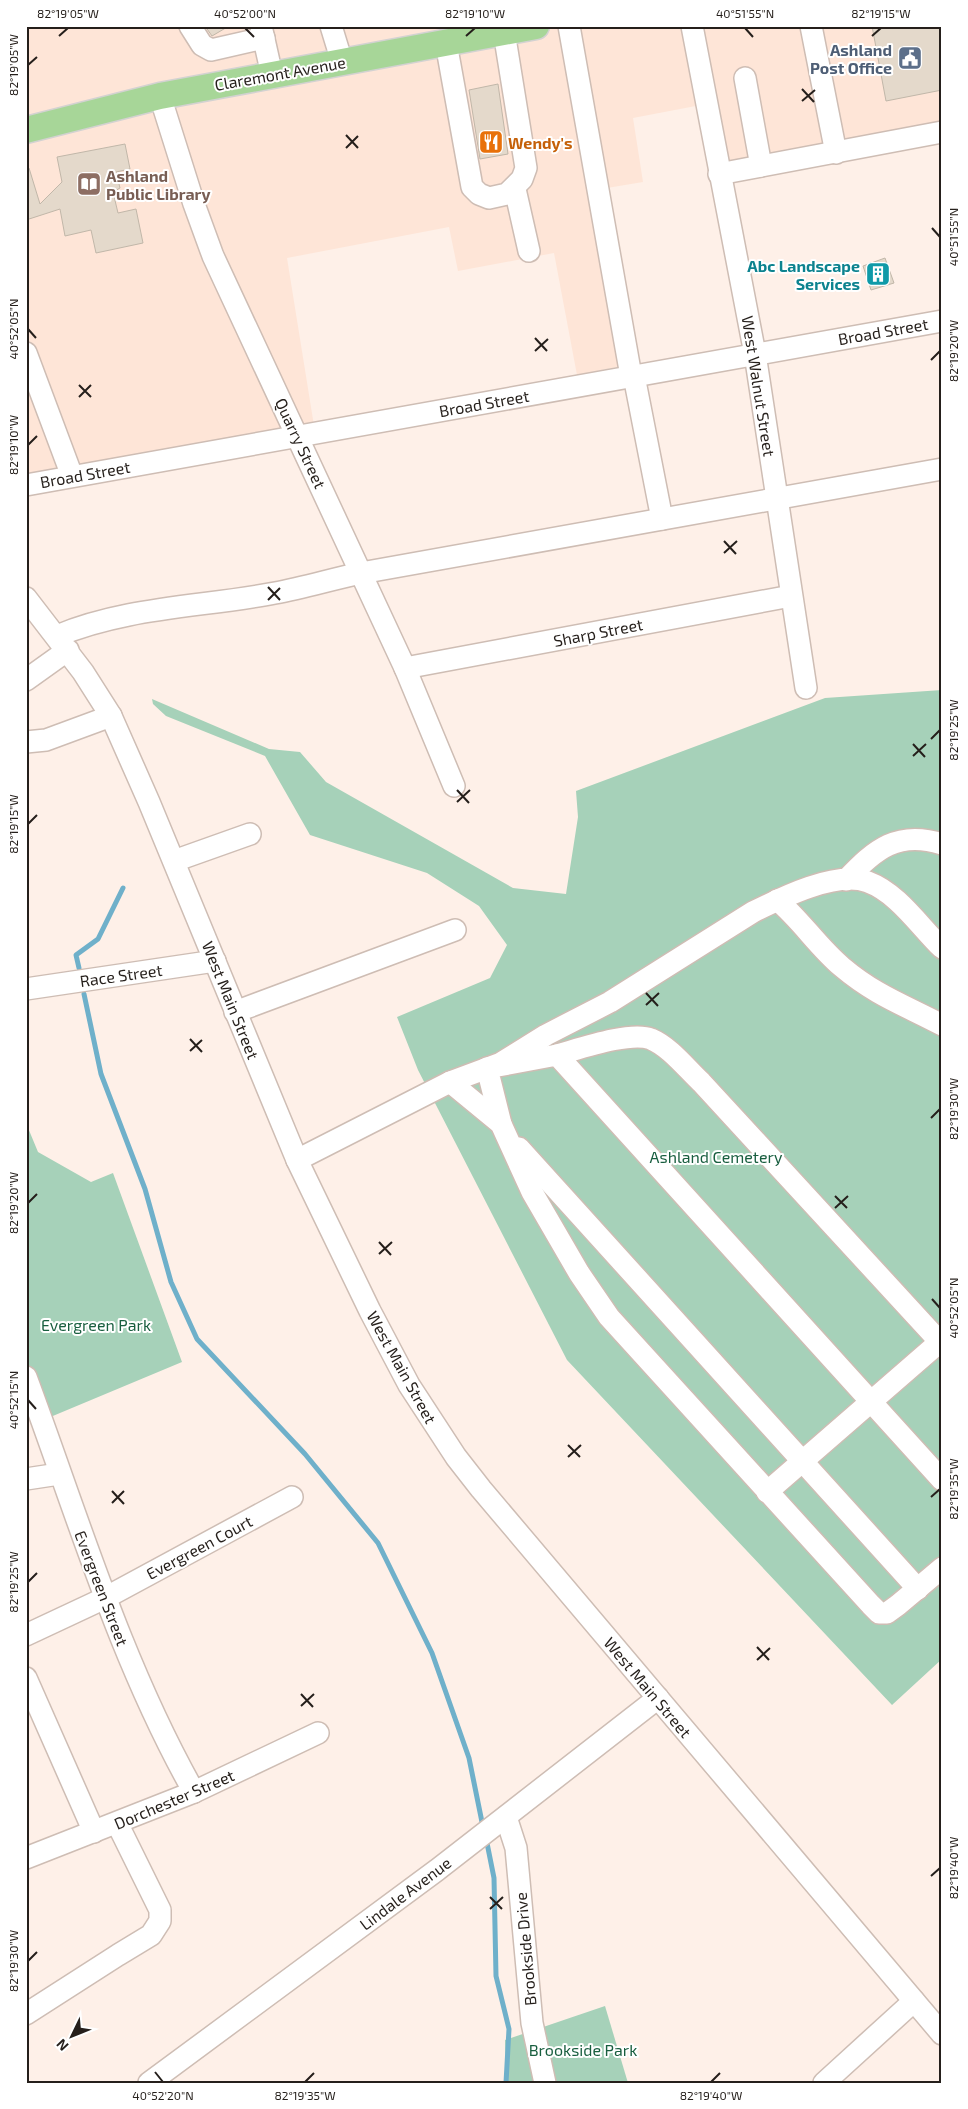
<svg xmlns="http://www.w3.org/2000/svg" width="968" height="2109" font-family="'Exo 2',sans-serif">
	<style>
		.built { fill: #fee5d7 }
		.green { fill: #a6d1b9 }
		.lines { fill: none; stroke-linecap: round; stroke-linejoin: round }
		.stream { stroke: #6fb0ca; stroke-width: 5 }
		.building { fill: #e4d9cb; stroke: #c1b7a9 }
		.minor-casing { stroke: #cebdb4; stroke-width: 24 }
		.major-casing { stroke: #d3d2d1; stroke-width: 29 }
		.minor { stroke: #fff; stroke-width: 21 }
		.major { stroke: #a7d698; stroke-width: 26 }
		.ticks { fill: none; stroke: #251f1b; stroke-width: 2 }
		.labels { text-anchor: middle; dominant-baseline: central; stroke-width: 4; stroke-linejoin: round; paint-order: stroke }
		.service-label { font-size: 16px; font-weight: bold; fill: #4e5e75; stroke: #fff; text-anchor: end }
		.street-label { font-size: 16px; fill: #251f1b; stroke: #fff }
		.food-label { font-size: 16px; font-weight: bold; fill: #c56008; stroke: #fff; text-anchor: start }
		.education-label { font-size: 16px; font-weight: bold; fill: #785e54; stroke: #fff; text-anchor: start }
		.culture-label { font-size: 16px; font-weight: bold; fill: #0d838f; stroke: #fff; text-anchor: end }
		.park-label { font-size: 16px; fill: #185e3f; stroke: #fff }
		.neatline { fill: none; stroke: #251f1b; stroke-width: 2 }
		.ticks-label { font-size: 12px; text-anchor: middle; fill: #251f1b }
	</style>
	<rect width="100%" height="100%" fill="#fef0e8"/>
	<polygon class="built" points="26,26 942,26 942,136 714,178 701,105 633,118 643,182 595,190 627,365 577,375 554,253 458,271 449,227 287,258 315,432 26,488"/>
	<g class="green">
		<polygon points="942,690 942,1659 892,1705 567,1360 418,1070 397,1017 490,978 507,945 479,906 427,873 310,835 265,756 166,716 153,704 152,699 269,749 300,752 326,782 513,888 566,894 578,817 576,791 825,698"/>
		<polygon points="26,1123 38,1152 91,1182 113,1173 182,1362 48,1418 26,1359"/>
		<polygon points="605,2006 628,2083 506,2083 505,2040"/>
	</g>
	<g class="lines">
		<g class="stream">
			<polyline points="79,968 76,955 98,939 123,888"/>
			<polyline points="84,994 101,1074 145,1189 171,1282 197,1339 305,1454 378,1543 432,1653 469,1758 483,1827"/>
			<polyline points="486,1838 494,1878 496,1976 509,2029 506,2083"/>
		</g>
	</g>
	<g class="building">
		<polygon points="205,26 229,26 212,36"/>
		<polygon points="872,26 942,26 942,90 886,101"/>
		<polygon points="498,84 508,154 480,159 469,90"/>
		<polygon points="125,144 130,169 116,172 120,188 113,192 118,213 136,209 143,243 96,253 91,230 65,236 60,209 26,220 26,168 29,168 40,204 62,182 57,157"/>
		<polygon points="885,258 894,283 871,290 863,266"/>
	</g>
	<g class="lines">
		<defs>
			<g id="minor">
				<polyline points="190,26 202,45 211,50 264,38"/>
				<polyline points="261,26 272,75"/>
				<polyline points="331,26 342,62"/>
				<polyline points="569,26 631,376"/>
				<polyline points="692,26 755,354 806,688"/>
				<polyline points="811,26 836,153"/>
				<polyline points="446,43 472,187 479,194 489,198 507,194 522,179 526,168 504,32"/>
				<polyline points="745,78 761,166"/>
				<polyline points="160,96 194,204 213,256 405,668 454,786"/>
				<polyline points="719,174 942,132"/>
				<polyline points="515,189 529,251"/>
				<polyline points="26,353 72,476"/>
				<polyline points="634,376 662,519"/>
				<polyline points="26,485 942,321"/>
				<polyline points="26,598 83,672 111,716 149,802 297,1160 370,1311 409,1385 456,1457 481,1489 942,2034"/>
				<path d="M57,636C126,607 202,607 275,593C304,588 332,579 361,573L942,469"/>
				<polyline points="405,668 791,596"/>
				<polyline points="26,680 68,650"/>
				<polyline points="26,742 46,740 111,716"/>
				<polyline points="174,861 250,834"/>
				<path d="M846,880C875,849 898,830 942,844"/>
				<path d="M777,900C801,920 818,947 842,967C875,995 904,1005 942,1025"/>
				<polyline points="26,989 215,961"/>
				<polyline points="235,1012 455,930"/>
				<path d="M557,1055C579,1049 630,1031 651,1039C670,1047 686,1068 701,1082L940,1342"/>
				<polyline points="450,1082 501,1124 532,1192 579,1273 609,1317 871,1605 879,1613 887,1613 898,1605 942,1568"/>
				<polyline points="501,1124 487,1068 557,1055 942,1480"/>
				<polyline points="519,1148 918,1589"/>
				<path d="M297,1160L450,1082L501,1063L546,1035L610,1002L753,912C781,898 837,870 868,882C898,893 920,927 942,948"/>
				<path d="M26,1377C78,1517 120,1661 194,1792"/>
				<polyline points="26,1479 59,1474"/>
				<polyline points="767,1492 942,1340"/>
				<polyline points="26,1635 105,1598 292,1497"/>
				<polyline points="26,1678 94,1832"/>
				<polyline points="506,1817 516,1848 532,2023 545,2083"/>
				<polyline points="26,1858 194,1792 318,1733"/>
				<polyline points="26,2014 118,1955 151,1935 160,1921 160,1910 117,1823"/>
				<polyline points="149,2083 437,1870 658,1698"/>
				<polyline points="824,2083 914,2001"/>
			</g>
			<polyline id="major" points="26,130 160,96 536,26"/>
		</defs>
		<use href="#minor" class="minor-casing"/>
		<use href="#major" class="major-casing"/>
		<use href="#minor" class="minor"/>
		<use href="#major" class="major"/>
	</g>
	<path class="ticks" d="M245,28L254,37M745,28L753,37M59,36L68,28M466,36L475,28M872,36L881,28M28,65L37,57M802,89L814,102M802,101L815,90M346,135L358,148M346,148L358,136M932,228L940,237M28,329L36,338M535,338L547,351M535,351L548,339M931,360L940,351M79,385L91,397M79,397L91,385M28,445L37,436M724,541L736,554M724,553L737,541M268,587L280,600M268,600L280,588M931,739L940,730M913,744L925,757M913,756L926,744M457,790L469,803M457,802L470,790M28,824L37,815M646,993L658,1006M646,1005L659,993M190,1039L202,1052M190,1051L202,1040M931,1118L940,1109M835,1196L847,1208M28,1203L37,1194M835,1208L848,1196M379,1242L391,1255M379,1254L392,1242M932,1299L940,1308M28,1400L36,1409M568,1445L580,1457M568,1457L581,1445M112,1491L124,1504M931,1497L940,1489M112,1503L124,1491M28,1582L37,1573M757,1647L769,1660M757,1660L770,1648M301,1694L313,1707M301,1706L314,1694M931,1876L940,1868M490,1897L502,1909M490,1909L503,1897M28,1961L37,1952M155,2072L163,2082M305,2082L314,2073M711,2082L720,2073"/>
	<defs>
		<symbol id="civic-square" viewBox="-11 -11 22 22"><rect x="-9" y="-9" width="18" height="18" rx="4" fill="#5c6f8a" stroke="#fff"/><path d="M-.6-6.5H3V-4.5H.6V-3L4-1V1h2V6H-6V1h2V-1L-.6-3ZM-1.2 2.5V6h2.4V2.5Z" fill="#fff"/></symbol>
		<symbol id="restaurant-square" viewBox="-11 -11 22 22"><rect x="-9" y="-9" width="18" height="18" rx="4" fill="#e8710a" stroke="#fff"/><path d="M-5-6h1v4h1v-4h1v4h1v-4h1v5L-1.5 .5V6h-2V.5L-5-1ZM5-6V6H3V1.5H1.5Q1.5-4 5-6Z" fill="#fff"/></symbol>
		<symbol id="library-square" viewBox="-11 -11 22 22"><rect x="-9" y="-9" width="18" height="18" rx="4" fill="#8d6e63" stroke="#fff"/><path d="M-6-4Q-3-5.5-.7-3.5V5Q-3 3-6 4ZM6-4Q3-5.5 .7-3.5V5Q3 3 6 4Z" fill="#fff"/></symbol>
		<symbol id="building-square" viewBox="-11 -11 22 22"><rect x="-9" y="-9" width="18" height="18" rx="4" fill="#0f9aa8" stroke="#fff"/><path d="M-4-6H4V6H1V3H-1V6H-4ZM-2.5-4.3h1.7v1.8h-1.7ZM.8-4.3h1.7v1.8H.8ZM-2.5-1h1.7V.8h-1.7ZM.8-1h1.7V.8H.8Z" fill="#fff"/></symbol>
	</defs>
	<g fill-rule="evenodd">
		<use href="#civic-square" x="896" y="44" width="28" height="28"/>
		<use href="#restaurant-square" x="477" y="128" width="28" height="28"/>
		<use href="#library-square" x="75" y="170" width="28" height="28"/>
		<use href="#building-square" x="864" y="260" width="28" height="28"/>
	</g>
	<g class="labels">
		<g class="service-label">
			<text x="892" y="49">Ashland<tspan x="892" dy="18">Post Office</tspan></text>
		</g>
		<g class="street-label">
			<text transform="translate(280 73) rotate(-10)">Claremont Avenue</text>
			<text transform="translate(883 331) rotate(-10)">Broad Street</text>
			<text transform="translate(759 386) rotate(81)">West Walnut Street</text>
			<text transform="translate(484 403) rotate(-10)">Broad Street</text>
			<text transform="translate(301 443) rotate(65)">Quarry Street</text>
			<text transform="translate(85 474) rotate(-10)">Broad Street</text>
			<text transform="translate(598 632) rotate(-11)">Sharp Street</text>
			<text transform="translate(121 975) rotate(-8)">Race Street</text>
			<text transform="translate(231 1000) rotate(68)">West Main Street</text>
			<text transform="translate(402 1367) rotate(61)">West Main Street</text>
			<text transform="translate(199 1547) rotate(-28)">Evergreen Court</text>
			<text transform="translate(102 1588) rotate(69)">Evergreen Street</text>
			<text transform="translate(648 1687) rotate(50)">West Main Street</text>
			<text transform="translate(174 1799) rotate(-23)">Dorchester Street</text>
			<text transform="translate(405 1893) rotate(-37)">Lindale Avenue</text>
			<text transform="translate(525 1949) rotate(-95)">Brookside Drive</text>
		</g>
		<g class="food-label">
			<text x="508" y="142">Wendy's</text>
		</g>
		<g class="education-label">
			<text x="106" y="175">Ashland<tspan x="106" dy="18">Public Library</tspan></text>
		</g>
		<g class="culture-label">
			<text x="860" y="265">Abc Landscape<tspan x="860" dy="18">Services</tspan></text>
		</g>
		<g class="park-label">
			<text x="716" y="1156">Ashland Cemetery</text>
			<text x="96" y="1324">Evergreen Park</text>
			<text x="583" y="2049">Brookside Park</text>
		</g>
	</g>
	<rect width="968" height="2109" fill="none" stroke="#ffffff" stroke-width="55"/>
	<g transform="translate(72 2036) rotate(227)" stroke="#ffffff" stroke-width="4" paint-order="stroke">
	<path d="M0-4L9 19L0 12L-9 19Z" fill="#251f1b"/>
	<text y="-8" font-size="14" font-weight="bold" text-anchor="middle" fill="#251f1b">N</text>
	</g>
	<rect x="28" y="28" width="912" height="2054" class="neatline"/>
	<g class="ticks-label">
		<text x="68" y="18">82°19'05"W</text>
		<text x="245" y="18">40°52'00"N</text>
		<text x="475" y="18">82°19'10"W</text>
		<text x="745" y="18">40°51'55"N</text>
		<text x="881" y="18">82°19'15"W</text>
		<text transform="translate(14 65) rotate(-90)" y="4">82°19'05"W</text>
		<text transform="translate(954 237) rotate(-90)" y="4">40°51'55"N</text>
		<text transform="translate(14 329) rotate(-90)" y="4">40°52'05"N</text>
		<text transform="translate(954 351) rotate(-90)" y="4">82°19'20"W</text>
		<text transform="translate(14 445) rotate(-90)" y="4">82°19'10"W</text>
		<text transform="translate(954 730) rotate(-90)" y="4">82°19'25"W</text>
		<text transform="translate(14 824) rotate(-90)" y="4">82°19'15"W</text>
		<text transform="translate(954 1109) rotate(-90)" y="4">82°19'30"W</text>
		<text transform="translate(14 1203) rotate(-90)" y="4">82°19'20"W</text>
		<text transform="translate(954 1308) rotate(-90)" y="4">40°52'05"N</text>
		<text transform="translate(14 1400) rotate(-90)" y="4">40°52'15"N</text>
		<text transform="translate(954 1489) rotate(-90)" y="4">82°19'35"W</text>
		<text transform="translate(14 1582) rotate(-90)" y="4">82°19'25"W</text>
		<text transform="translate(954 1868) rotate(-90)" y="4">82°19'40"W</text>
		<text transform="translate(14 1961) rotate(-90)" y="4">82°19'30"W</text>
		<text x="163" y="2100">40°52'20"N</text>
		<text x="305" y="2100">82°19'35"W</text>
		<text x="711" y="2100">82°19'40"W</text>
	</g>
</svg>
